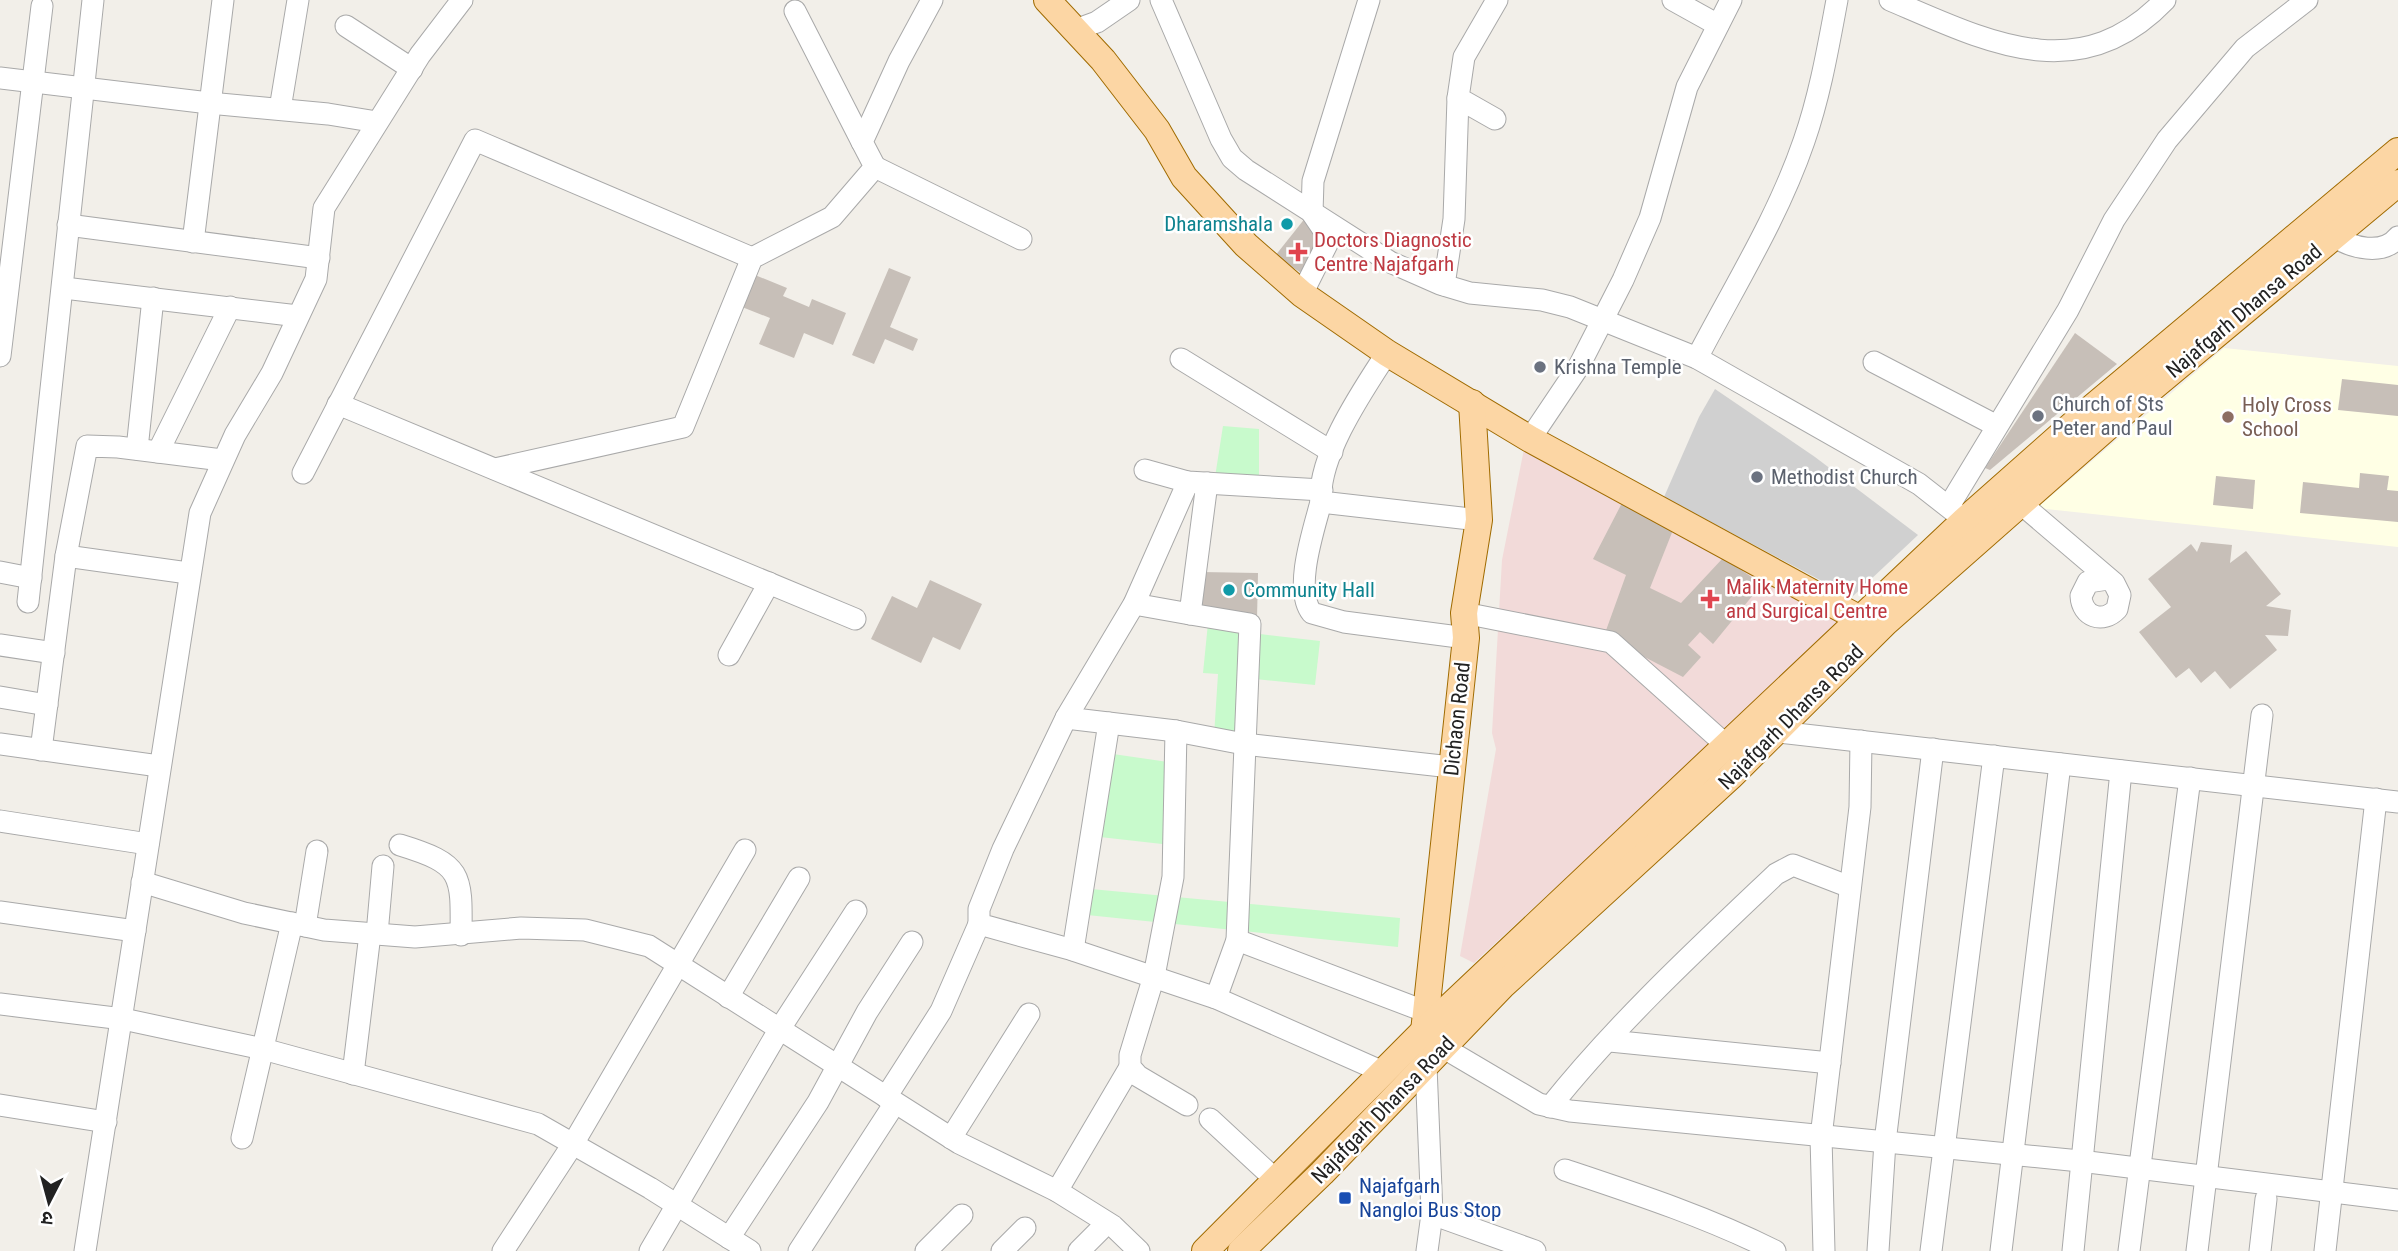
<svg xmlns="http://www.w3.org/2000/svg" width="2398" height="1251" font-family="'Roboto Condensed','Noto Sans Devanagari',sans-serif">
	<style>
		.commercial { fill: #f2dad9 }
		.education { fill: #ffffe5 }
		.religious { fill: #d0d0d0 }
		.park { fill: #c8facc }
		.building { fill: #c7bfb8 }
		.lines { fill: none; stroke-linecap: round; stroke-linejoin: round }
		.minor-casing { stroke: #a9a9a9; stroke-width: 23 }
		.major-casing { stroke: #a06b00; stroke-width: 28 }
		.minor { stroke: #fff; stroke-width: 21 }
		.major { stroke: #fcd6a4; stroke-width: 26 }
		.culture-dot { fill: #0f9aa8; stroke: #fff; stroke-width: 2.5 }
		.health-dot { fill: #e0444e; stroke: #fff; stroke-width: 2.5 }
		.worship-dot { fill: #6b7280; stroke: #fff; stroke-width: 2.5 }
		.education-dot { fill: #8d6e63; stroke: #fff; stroke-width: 2.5 }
		.transit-dot { fill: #1a4fb4; stroke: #fff; stroke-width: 2.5 }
		.labels { text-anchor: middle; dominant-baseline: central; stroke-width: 5; stroke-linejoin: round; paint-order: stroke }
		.culture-label { font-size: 21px; fill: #0d838f; stroke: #fff; text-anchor: end }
		.health-label { font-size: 21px; fill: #be3a42; stroke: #fff; text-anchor: start }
		.street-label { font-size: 21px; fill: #222; stroke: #fff }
		.worship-label { font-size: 21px; fill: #5b616d; stroke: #fff; text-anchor: start }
		.education-label { font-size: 21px; fill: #785e54; stroke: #fff; text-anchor: start }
		.transit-label { font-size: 21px; fill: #164399; stroke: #fff; text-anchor: start }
	</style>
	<rect width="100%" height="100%" fill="#f2efe9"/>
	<polygon class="commercial" points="1525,444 1841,623 1474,963 1460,956 1496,749 1492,733 1502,560"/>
	<polygon class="education" points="2224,348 2398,366 2398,547 2037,508"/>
	<polygon class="religious" points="1715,389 1815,457 1918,535 1852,597 1664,497 1699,417"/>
	<g class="park">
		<polygon points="1223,426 1259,429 1259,479 1215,477"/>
		<polygon points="1208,623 1242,630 1239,737 1214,736 1218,674 1203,673"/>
		<polygon points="1260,634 1320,641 1315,685 1255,679"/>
		<polygon points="1113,754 1175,763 1171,845 1100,837"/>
		<polygon points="1091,889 1400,918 1398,947 1087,915"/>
	</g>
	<g class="building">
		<polygon points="1306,217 1326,238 1306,276 1275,256"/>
		<polygon points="889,268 911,277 890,327 918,339 913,351 885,339 874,364 852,355"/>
		<polygon points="755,275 787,288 783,296 809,307 812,299 846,313 833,345 804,333 794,358 759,344 770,318 742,307"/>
		<polygon points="2075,333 2117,364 1990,470 1985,468"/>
		<polygon points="2342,379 2398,385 2398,416 2338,410"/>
		<polygon points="2360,473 2389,476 2387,490 2398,491 2398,522 2300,513 2303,482 2359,488"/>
		<polygon points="2216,476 2255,480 2253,509 2213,505"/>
		<polygon points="1623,501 1675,525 1650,588 1681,603 1723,558 1762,584 1713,644 1700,632 1688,645 1701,657 1683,677 1604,636 1626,575 1593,559"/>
		<polygon points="2201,542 2232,545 2230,563 2246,551 2281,594 2266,606 2291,610 2288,636 2265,635 2277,650 2230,689 2215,671 2201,683 2189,668 2176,678 2139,632 2171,607 2148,579 2191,544 2197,552"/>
		<polygon points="1202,572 1258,573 1257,619 1197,608"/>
		<polygon points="930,580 982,604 960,650 933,637 921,663 871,639 892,596 917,608"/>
	</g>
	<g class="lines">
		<defs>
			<g id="minor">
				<polyline points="1161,0 1221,139 1232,158 1246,170 1390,262 1440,284 1470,293 1542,300 1570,307 1697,358 1919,484 1965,520"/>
				<polyline points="1673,0 1718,25"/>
				<path d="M1890,0C1986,41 2079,90 2165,0"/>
				<polyline points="795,11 862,142"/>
				<polyline points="346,26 412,69"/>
				<polyline points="1075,30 1097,22 1129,0"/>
				<polyline points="0,78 209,103 328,114 377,122"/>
				<polyline points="280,109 298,0"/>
				<polyline points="1495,119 1458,98 1464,57 1497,0"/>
				<polyline points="875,167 1021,239"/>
				<polyline points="68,225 319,258"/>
				<path d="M2334,236C2351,248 2383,256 2398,237"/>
				<polyline points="193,242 223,0"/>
				<polyline points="1444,285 1454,219 1458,98"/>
				<polyline points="64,288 298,316"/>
				<polyline points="1302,294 1327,244 1325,232 1312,213 1313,181 1369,0"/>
				<path d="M1387,353C1363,390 1317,457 1321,502L1479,520"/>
				<polyline points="0,356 42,6"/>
				<path d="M1697,358C1734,287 1778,217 1804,141C1820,95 1828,48 1837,0"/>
				<polyline points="1181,359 1332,452"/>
				<polyline points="1874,362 1997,426"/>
				<polyline points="338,404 855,619"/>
				<polyline points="1530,439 1579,366 1623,280 1650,218 1687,87 1731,0"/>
				<polyline points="137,449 153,298"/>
				<polyline points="158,452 230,307"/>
				<polyline points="495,469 683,427 752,258 832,217 875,167 862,142 899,61 932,0"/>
				<polyline points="1145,470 1188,482 1322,490"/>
				<polyline points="303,473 475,140 752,258"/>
				<polyline points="1188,482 1134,604 1066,718 1003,849 979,909 979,924 1073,950 1216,998 1383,1072"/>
				<path d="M1321,502C1314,529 1293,590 1312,613L1344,622L1466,638"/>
				<path d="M2019,502L2114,583L2120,595L2117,609C2103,624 2082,617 2081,596L2088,582L2108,579"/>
				<polyline points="1949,506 2068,310 2114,220 2167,140 2245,48 2307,0"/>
				<polyline points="66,556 188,573"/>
				<polyline points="0,572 31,578"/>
				<polyline points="28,602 93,0"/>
				<polyline points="1134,604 1190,614 1207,483"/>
				<polyline points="1464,613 1611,642 1726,745"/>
				<polyline points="1190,614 1250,624 1237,940 1216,998"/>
				<polyline points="0,645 54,653"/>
				<polyline points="729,655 769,583"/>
				<polyline points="0,697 47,705"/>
				<polyline points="1066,718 1176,731 1244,744 1451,767"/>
				<polyline points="1176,731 1173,877 1154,976 1130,1055 1130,1067 1138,1076 1187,1105"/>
				<polyline points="1778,732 2398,802"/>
				<polyline points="0,744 159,766"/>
				<polyline points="41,750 66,556 87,446 118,447 222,460"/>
				<polyline points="0,821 148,844"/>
				<path d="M400,845C462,864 462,873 461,935"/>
				<polyline points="142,882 244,913 324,930 415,937 521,928 585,930 649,946 959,1143 1057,1191 1113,1226 1139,1251"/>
				<polyline points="0,912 135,931"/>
				<polyline points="305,926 317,851"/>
				<polyline points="377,934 383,866"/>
				<polyline points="1237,940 1424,1011"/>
				<polyline points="1073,950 1109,723"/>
				<polyline points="728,997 799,878"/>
				<polyline points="0,1004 123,1019 263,1049 538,1124 650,1188 750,1251"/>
				<polyline points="1610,1041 1830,1063"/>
				<polyline points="1444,1048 1539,1104 1570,1111 2080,1161 2398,1200"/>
				<polyline points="1426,1066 1432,1214 1427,1251"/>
				<polyline points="353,1074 370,934"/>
				<polyline points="886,1097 941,1011 979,924"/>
				<polyline points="0,1105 106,1122"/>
				<path d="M1550,1107C1616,1024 1698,948 1776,874L1793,865L1850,887"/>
				<polyline points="1210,1119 1277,1181"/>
				<polyline points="242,1138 292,923"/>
				<polyline points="951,1138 1029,1014"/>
				<path d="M1565,1170C1637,1194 1707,1217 1775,1251"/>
				<polyline points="1057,1191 1130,1067"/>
				<polyline points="1432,1214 1535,1251"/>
				<polyline points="729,1238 818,1102 867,1012 912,942"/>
				<polyline points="85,1251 200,513 235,435 272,373 316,279 324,208 420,55 462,0"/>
				<polyline points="503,1251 573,1144 745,850"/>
				<polyline points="650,1251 779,1030 856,911"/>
				<polyline points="799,1251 895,1103"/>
				<polyline points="926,1251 962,1215"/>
				<polyline points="1002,1251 1025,1228"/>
				<polyline points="1079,1251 1107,1223"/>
				<polyline points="1824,1251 1821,1137 1860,807 1861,741"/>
				<polyline points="1878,1251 1885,1142 1933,749"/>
				<polyline points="1931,1251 1994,756"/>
				<polyline points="2001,1251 2060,764"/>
				<polyline points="2073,1251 2121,771"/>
				<polyline points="2129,1251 2190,778"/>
				<polyline points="2197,1251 2262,715"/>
				<polyline points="2260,1251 2266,1199"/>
				<polyline points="2325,1251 2376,799"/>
			</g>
			<g id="major">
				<polyline points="1047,0 1103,60 1157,130 1184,177 1246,245 1302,294 1387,353 1530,439 1873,626"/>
				<polyline points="1423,1041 1466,638 1464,613 1479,520 1472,403"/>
				<polyline points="1205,1251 1425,1030 1965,520 2087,412 2398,151"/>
				<polyline points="1241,1251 1322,1173 1502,986 1730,777 1885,623 2146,393 2398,183"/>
			</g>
		</defs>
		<use href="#minor" class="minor-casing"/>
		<use href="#major" class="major-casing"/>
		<use href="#minor" class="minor"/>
		<use href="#major" class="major"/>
	</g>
	<g class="culture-dot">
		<circle cx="1287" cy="224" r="7"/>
		<circle cx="1229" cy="590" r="7"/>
	</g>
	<g class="health-dot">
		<path d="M1294.5 241.5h7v7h7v7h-7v7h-7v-7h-7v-7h7z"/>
		<path d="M1706.5 588.5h7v7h7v7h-7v7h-7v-7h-7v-7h7z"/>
	</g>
	<g class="worship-dot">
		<circle cx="1540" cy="367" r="7"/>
		<circle cx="2038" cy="416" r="7"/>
		<circle cx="1757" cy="477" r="7"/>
	</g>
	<circle class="education-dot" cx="2228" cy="417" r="7"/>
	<rect class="transit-dot" x="1338" y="1191" width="14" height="14" rx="3.5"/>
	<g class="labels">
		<g class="culture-label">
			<text x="1273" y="224">Dharamshala</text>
			<text x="1243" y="590" text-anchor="start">Community Hall</text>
		</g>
		<g class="health-label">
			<text x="1314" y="240">Doctors Diagnostic<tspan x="1314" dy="24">Centre Najafgarh</tspan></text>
			<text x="1726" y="587">Malik Maternity Home<tspan x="1726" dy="24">and Surgical Centre</tspan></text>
		</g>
		<g class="street-label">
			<text transform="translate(2244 311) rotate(-40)">Najafgarh Dhansa Road</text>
			<text transform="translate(1791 717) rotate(-45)">Najafgarh Dhansa Road</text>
			<text transform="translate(1457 719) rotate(-84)">Dichaon Road</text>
			<text transform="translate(1383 1110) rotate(-46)">Najafgarh Dhansa Road</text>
		</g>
		<g class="worship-label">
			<text x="1554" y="367">Krishna Temple</text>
			<text x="2052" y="404">Church of Sts<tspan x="2052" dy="24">Peter and Paul</tspan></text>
			<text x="1771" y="477">Methodist Church</text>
		</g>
		<g class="education-label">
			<text x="2242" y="405">Holy Cross<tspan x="2242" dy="24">School</tspan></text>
		</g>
		<g class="transit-label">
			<text x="1359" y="1186">Najafgarh<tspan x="1359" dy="24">Nangloi Bus Stop</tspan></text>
		</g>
	</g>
	<g transform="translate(49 1202) rotate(186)" stroke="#ffffff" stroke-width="5" paint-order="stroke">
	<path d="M0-5L12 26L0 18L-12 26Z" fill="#222222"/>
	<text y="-10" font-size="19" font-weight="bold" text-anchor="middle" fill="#222222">उ</text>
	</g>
</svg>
